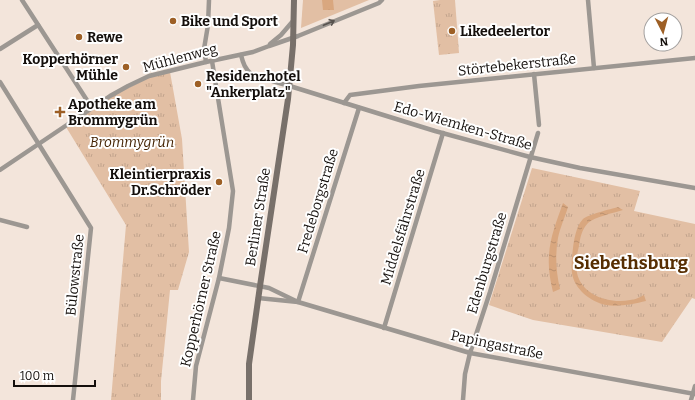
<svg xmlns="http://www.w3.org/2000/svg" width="695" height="400" font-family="Bitter,serif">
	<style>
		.grass { fill: #e2bfa4 }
		.park { fill: url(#park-tufts) }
		.water { fill: url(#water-ripples) }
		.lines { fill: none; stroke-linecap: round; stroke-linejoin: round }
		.street { stroke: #9c9792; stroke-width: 4.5 }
		.secondary { stroke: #78706a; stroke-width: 6 }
		.oneway { stroke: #58534f }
		.poi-dot { fill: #9d5f25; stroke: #fff; stroke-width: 1.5 }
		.labels { text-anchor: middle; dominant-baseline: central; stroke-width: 4; stroke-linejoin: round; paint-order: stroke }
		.poi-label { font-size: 14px; font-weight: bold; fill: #140f0c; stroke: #fff; text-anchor: start }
		.street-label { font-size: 14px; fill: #140f0c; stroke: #fff }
		.park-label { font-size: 14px; font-style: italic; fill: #452404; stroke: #fff }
		.district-label { font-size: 18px; font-weight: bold; fill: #572e02; stroke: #fff }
	</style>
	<defs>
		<pattern id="park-tufts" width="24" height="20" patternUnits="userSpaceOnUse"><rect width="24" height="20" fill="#e2bfa4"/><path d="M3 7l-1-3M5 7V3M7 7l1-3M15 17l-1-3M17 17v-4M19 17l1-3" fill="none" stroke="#c1a38c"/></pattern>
		<pattern id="water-ripples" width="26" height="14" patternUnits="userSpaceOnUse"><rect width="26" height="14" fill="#d9a77f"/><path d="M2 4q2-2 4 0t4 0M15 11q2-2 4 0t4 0" fill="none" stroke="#b98f6d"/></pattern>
	</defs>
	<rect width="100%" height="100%" fill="#f3e5db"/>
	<polygon class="grass" points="303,0 369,0 301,28"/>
	<g class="park">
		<polygon points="440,0 455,0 459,53 439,55 433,1"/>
		<polygon points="170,72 182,139 189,252 178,290 170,290 161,381 161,400 111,400 126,225 66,127 110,97 150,77"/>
		<polygon points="532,168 640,191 634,211 695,224 695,299 692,298 662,342 533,320 489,305"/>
	</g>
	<g class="water">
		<polygon points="322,0 333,0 334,10 323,10"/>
		<path d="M563,203L568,207C565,217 560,228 558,238C555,255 556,272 560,289L553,292C550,280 548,268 549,255C550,237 557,220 563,203Z"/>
		<path d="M618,207L623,210C613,213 595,217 588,223C582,229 580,238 579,246C577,254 575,264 577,273C582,296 610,304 630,300C635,300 640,297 644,295L646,301C634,304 619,307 606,305C591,302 574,289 572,273C571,265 572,256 573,248C574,240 576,226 583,219C587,215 611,209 618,207Z"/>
	</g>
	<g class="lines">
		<g class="street">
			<polyline points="22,0 92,108"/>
			<polyline points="588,0 594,68"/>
			<polyline points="270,44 281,35 293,21"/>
			<polyline points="0,49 38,25"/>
			<path d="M241,55C243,63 245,69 252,75L293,87L435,131L530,157L580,168L695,188"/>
			<polyline points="206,62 204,49 208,25 209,0"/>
			<polyline points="534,74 539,125"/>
			<polyline points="0,82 91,228 73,400"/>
			<polyline points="344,103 350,95 419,86 695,58"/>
			<polyline points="0,170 110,96 128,86 149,76 206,62 253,52 269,46 298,36 379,3 382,0"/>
			<polyline points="0,220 27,227"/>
			<polyline points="219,278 269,288 298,302 470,353 695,394"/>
			<polyline points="258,298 298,302 359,108"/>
			<polyline points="384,328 443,133"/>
			<polyline points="193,400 196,366 219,278 229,228 233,191 212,61"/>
			<polyline points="463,400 465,374 470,353 490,292 538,133"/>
			<polyline points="691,400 695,386"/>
		</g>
		<polyline class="secondary" points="249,400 249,364 260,286 288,99 293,45 294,0"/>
	</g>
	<defs><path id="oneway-shaft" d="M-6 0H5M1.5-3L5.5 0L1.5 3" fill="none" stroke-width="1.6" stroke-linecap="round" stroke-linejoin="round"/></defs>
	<use class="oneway" href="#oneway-shaft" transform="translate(329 23) rotate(-23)"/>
	<g class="poi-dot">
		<circle cx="173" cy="21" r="4"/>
		<circle cx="452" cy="31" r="4"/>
		<circle cx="79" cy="37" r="4"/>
		<circle cx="126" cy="67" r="4"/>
		<circle cx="198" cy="84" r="4"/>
		<path d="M58 106h4v4h4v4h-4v4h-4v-4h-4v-4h4z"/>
		<circle cx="219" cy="182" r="4"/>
	</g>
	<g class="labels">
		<g class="poi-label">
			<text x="181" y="21">Bike und Sport</text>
			<text x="460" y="31">Likedeelertor</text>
			<text x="87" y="37">Rewe</text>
			<text x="118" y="59" text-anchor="end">Kopperhörner<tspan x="118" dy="16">Mühle</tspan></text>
			<text x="206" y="76">Residenzhotel<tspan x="206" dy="16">"Ankerplatz"</tspan></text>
			<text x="68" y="104">Apotheke am<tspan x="68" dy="16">Brommygrün</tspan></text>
			<text x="211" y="174" text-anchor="end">Kleintierpraxis<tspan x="211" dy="16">Dr.Schröder</tspan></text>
		</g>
		<g class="street-label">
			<text transform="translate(180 58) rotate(-15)">Mühlenweg</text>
			<text transform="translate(517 65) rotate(-6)">Störtebekerstraße</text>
			<text transform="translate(463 126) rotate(16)">Edo-Wiemken-Straße</text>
			<text transform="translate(318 201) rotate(-73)">Fredeborgstraße</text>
			<text transform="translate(258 217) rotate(-81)">Berliner Straße</text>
			<text transform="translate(403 227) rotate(-73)">Middelsfährstraße</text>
			<text transform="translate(487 263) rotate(-73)">Edenburgstraße</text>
			<text transform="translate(75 275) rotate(-84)">Bülowstraße</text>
			<text transform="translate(201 299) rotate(-77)">Kopperhörner Straße</text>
			<text transform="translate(497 345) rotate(12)">Papingastraße</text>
		</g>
		<g class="park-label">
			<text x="132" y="142">Brommygrün</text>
		</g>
		<g class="district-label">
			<text x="631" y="263">Siebethsburg</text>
		</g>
	</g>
	<g transform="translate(663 32) rotate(174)"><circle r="19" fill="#ffffff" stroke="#a19f9e"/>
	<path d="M0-3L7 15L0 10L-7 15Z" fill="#9d5f25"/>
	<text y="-6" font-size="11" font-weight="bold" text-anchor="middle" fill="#140f0c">N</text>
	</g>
	<path d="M14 380v6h81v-6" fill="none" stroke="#140f0c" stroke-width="2"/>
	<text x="20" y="380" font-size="12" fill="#140f0c" stroke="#ffffff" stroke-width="3" paint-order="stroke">100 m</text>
</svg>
